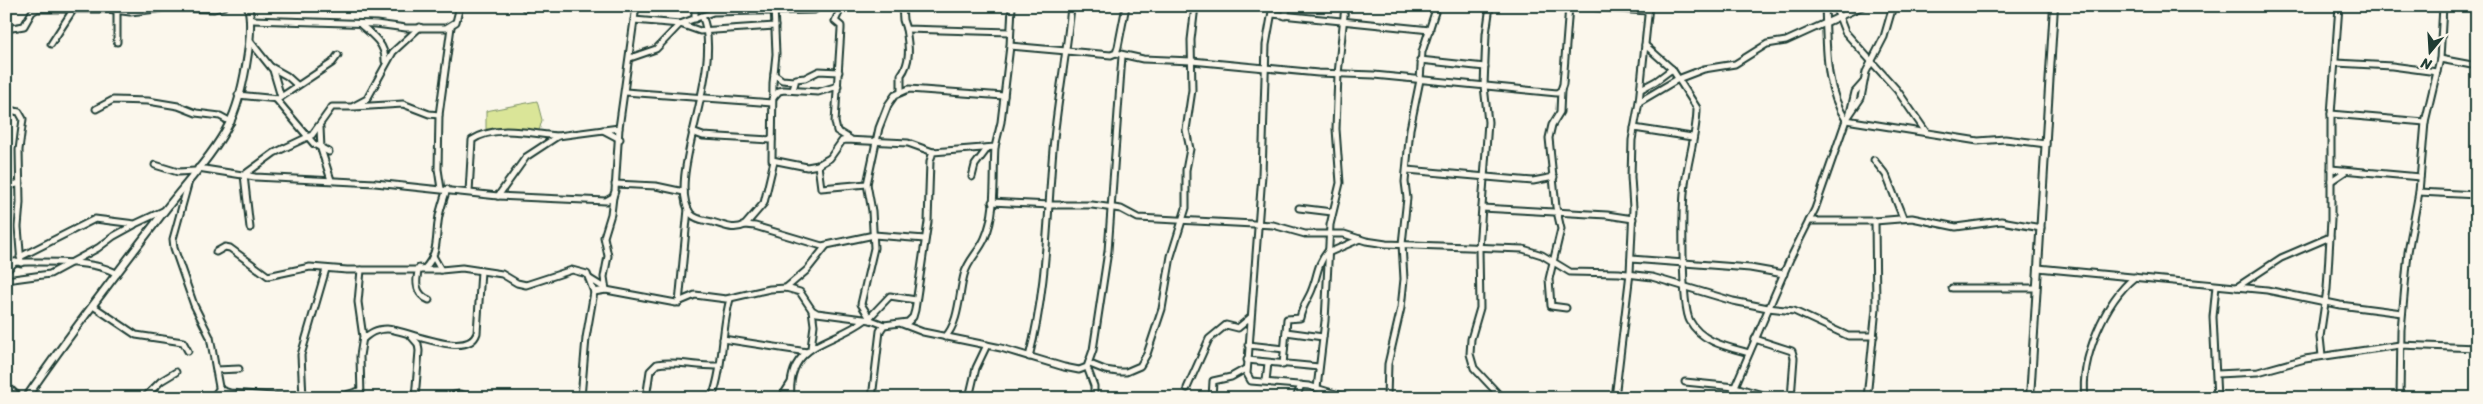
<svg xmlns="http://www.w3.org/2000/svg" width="2483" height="404" font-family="Sriracha,sans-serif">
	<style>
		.green { fill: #dae598; stroke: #7c9166 }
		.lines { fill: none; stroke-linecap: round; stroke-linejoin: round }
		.minor-casing { stroke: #1f3d34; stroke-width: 9 }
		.tertiary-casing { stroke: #1f3d34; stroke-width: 10 }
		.minor { stroke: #fbf7ec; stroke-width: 5 }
		.tertiary { stroke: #fbf7ec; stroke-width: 6 }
	</style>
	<rect width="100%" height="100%" fill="#fbf7ec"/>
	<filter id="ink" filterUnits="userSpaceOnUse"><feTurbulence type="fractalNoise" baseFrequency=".02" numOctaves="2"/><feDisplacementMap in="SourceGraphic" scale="10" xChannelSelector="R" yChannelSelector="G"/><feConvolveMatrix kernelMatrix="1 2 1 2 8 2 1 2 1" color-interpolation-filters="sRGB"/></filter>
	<g filter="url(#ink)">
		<polygon class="green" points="537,101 542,120 539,131 486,129 486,111"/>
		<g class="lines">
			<defs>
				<g id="minor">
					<polyline points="774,6 776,54 773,83 772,160 807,167 818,165 830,158 842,141 846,140 908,143 933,152"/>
					<polyline points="842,6 835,21 841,26 841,29 835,122 837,131 850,139"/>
					<polyline points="902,6 903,20 906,29 1010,32"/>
					<polyline points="1273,6 1266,45 1262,175 1247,374 1251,381 1309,386 1349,398"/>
					<polyline points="1490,6 1486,34 1484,86 1488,122 1479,249 1480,308 1471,339 1470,354 1474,368 1502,398"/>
					<polyline points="1571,6 1648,11"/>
					<path d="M1825,6C1827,46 1824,86 1846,120L1978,141L2005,139L2046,144"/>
					<polyline points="1835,6 1845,32 1897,90 1926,132"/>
					<polyline points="525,8 529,6"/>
					<polyline points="117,10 117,42"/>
					<polyline points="1272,14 1430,30"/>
					<path d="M702,16C726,68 664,180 691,214C696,220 705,220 712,222C724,225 733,231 745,225L764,203L774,161"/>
					<polyline points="1285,16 1288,6"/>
					<polyline points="695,19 695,6"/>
					<polyline points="252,20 376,24 406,28 446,28 456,22 460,6"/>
					<polyline points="634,20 680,24 713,12 814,10 821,6"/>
					<path d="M361,25C372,34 386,45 385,61"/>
					<polyline points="6,29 24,26 32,12 37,9 107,9 130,12 166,8 214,9 225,6"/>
					<polyline points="250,41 273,70 281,97"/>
					<polyline points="51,44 73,10"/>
					<path d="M1645,45L1672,69L1697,108C1697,133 1688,159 1685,184C1682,205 1681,305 1690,321C1701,342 1728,347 1749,353"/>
					<polyline points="1010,46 1012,6"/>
					<polyline points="1116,53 1143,59 1192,61 1318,73 1374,75 1557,93 1561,90 1563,84 1569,6"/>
					<polyline points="630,58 656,49 680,24 700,31 775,26"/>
					<polyline points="2440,59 2477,66"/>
					<polyline points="1420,60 1485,67"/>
					<polyline points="2336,63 2392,66 2437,72"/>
					<polyline points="271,67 287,76 297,85"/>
					<polyline points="774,74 782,80 794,81"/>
					<polyline points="1641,89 1656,81 1672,69"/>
					<polyline points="793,90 796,79 805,78 819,71 839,72"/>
					<polyline points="1561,90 1560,112 1552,125 1549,138 1556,207 1561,229 1549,279 1551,306 1566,308"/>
					<polyline points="625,92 772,103"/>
					<path d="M901,92V75C911,62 909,46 906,29"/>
					<polyline points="238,95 278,99 332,63 338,55"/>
					<polyline points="276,99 314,144 329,152"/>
					<polyline points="772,99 779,91 784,90 818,92 838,86"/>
					<polyline points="1639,102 1678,79 1704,69 1735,64 1767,44 1786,41 1863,6"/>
					<polyline points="354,107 403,104 429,114 439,115"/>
					<polyline points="6,109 19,112 23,119 19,150 20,203 18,227 21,263"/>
					<polyline points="96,109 113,100 148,101 178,106 196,113 220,116 231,122"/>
					<polyline points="1850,113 1855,92 1863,83"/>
					<polyline points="2331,114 2425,122"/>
					<polyline points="320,127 321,149 331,180"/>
					<polyline points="1634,128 1692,137"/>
					<polyline points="603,130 620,139"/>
					<polyline points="692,132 703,136 772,140"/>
					<polyline points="1874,160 1886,175 1903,218"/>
					<polyline points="155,165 178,172 195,171"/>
					<polyline points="818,165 821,188 867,184"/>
					<polyline points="198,168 255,177 375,183 498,196 606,201 613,197 615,191 619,128 636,6"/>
					<polyline points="2331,169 2420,177"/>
					<polyline points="1407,170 1533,181 1554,177"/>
					<polyline points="972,177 975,165 987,149"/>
					<polyline points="189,181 173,239 174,248 194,305 210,337 219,387 221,390 230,393 301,398"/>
					<polyline points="2331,181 2346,171"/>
					<polyline points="615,184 656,186 684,192"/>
					<polyline points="6,187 20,183"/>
					<polyline points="441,189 438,169 439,115 451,27"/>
					<path d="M469,192L472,140C495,124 531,134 558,136"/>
					<polyline points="2419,192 2477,195"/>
					<polyline points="498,196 526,157 558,136 619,128"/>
					<polyline points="992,202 1050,205 1092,205 1121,209 1138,218 1273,225 1305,234 1344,234 1366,241 1386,244 1523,249 1542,255 1570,272 1619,273 1652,277 1733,301 1768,308 1794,311 1848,336 1874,336"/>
					<polyline points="1299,208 1332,212"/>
					<polyline points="1482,208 1607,215 1633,219"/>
					<polyline points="1809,221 1875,221 1912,218 1956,227 2001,221 2041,228"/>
					<polyline points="745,225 755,226 822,246 874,235 925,239"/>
					<polyline points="250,228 244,175 274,153 312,135 332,107 352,107 367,99 393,52 420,27"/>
					<polyline points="216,252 225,247 230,248 268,276 310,267 347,270 441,270 462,268 502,274 517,283 526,285 572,270 587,274 594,292 606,290 676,303 695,295 726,299 770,289 786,288 800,292 812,310 817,313 871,320 884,325"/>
					<polyline points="1328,253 1360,239"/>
					<polyline points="433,256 441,270"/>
					<polyline points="20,257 95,219 135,224 165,210"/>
					<polyline points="1631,259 1750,268 1784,274"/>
					<path d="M6,262C37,263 93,258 117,274"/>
					<path d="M419,268C415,282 415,294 429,300"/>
					<polyline points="2038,268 2267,290 2340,305 2402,313"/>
					<path d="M424,269C440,253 435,236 439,216C441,207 444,198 447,189"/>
					<polyline points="6,271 15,262"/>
					<polyline points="590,279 606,289"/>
					<polyline points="6,280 50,274 98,248 114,236 134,225"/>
					<polyline points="2216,286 2213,317 2217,398"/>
					<polyline points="2237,287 2281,258 2330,237"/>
					<polyline points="786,288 807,270 826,246"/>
					<polyline points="1952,288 2036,288"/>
					<polyline points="606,290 604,277 608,256 604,237 611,214 613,197"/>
					<polyline points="679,303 688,209"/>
					<polyline points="93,306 136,335 183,342 188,351"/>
					<polyline points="870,317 890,296 916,300"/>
					<polyline points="871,320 861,304 874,248 872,211 867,184 879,128 888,105 895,95 909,89 1004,96"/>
					<polyline points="902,324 923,332 1001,348 1064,367 1079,370 1087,367 1093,350 1108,251 1122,56"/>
					<polyline points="1286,332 1323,337"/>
					<polyline points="411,336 418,344 419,351 415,398"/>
					<path d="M945,337C959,323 959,294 964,275C968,260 979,252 985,238C997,211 993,176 995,147"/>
					<path d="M363,339C370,333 376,329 387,329C405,329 468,361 477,333L481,271"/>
					<polyline points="723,339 807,352"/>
					<polyline points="1755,339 1792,351 1794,358 1791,398"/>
					<polyline points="1248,345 1284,349"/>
					<polyline points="811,348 814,325 812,310"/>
					<polyline points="2322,356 2320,337 2327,289 2331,220 2331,114 2339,6"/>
					<path d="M1029,357C1047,289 1047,219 1053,149C1057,102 1067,54 1071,6"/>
					<polyline points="1247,360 1319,367"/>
					<polyline points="1090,364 1105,370 1118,372 1126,372 1140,366 1147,354 1162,309 1171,256 1186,208 1186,170 1190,149 1186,130 1192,90 1191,40 1195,6"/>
					<path d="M1283,365L1287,319L1300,318C1302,307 1307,301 1311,292C1318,276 1316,266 1328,251"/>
					<polyline points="1087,367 1094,386 1094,398"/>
					<polyline points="216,370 239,369"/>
					<polyline points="2217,374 2258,372 2305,359 2400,345 2477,348"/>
					<polyline points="1266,381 1268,363"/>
					<polyline points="1685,382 1735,387 1773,398"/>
					<polyline points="6,385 20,398"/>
					<polyline points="1187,388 1209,339 1226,325 1238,328 1250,318"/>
					<polyline points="1317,388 1325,321 1330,225 1340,183 1336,129 1338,74 1345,6"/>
					<polyline points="144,398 161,381 176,372"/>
					<polyline points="212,398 220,388"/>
					<polyline points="303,398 301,355 326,269"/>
					<polyline points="336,398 359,391"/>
					<polyline points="361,398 360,356 363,337 358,302 361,270"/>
					<polyline points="441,398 460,394 475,398"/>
					<polyline points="581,398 586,338 594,292"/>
					<path d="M646,398L650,371L657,364C675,360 698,367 719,366"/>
					<path d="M712,398C724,366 721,331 730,299"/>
					<polyline points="781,398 790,384"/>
					<path d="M791,398C786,342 832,345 865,320"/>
					<polyline points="872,398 880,331 884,325 908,322 913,317 915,310 928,222 930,161 933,152 995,147 1001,122 1010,46 1111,55 1116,53 1118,47 1126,6"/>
					<polyline points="969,398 976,368 987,345"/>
					<polyline points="1212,398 1213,381 1231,377 1247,368"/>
					<polyline points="1296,398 1301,385"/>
					<polyline points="1387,398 1388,364 1401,308 1404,279 1402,244 1407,198 1405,182 1410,129 1420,80 1422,52 1437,6"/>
					<polyline points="1615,398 1630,273 1633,208 1631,177 1632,140 1639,102 1649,6"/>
					<polyline points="1730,398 1790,259 1815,209 1846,120 1861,98 1866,72 1884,37 1893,6"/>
					<polyline points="1867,398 1876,308 1875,221"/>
					<path d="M2085,398C2080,359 2105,301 2135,277"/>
					<polyline points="2400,398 2401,330 2408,252 2419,192 2425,122 2440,59 2443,6"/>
				</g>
				<g id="tertiary">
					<path d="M26,398C70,333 118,272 166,209C186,183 214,154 229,124C242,99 255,33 248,6"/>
					<polyline points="2030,398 2054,6"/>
				</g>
			</defs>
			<use href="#minor" class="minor-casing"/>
			<use href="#tertiary" class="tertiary-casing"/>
			<use href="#minor" class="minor"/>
			<use href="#tertiary" class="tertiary"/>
		</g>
	</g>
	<rect width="2483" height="404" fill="none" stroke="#fbf7ec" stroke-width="25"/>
	<rect x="12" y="12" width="2458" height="379" fill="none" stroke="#1f3d34" stroke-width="2" filter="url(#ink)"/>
	<g transform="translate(2430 52) rotate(198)" stroke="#fbf7ec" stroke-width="4" paint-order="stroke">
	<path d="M0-4L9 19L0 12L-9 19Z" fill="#1f3d34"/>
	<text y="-8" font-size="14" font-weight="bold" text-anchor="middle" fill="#1f3d34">N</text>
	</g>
</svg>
